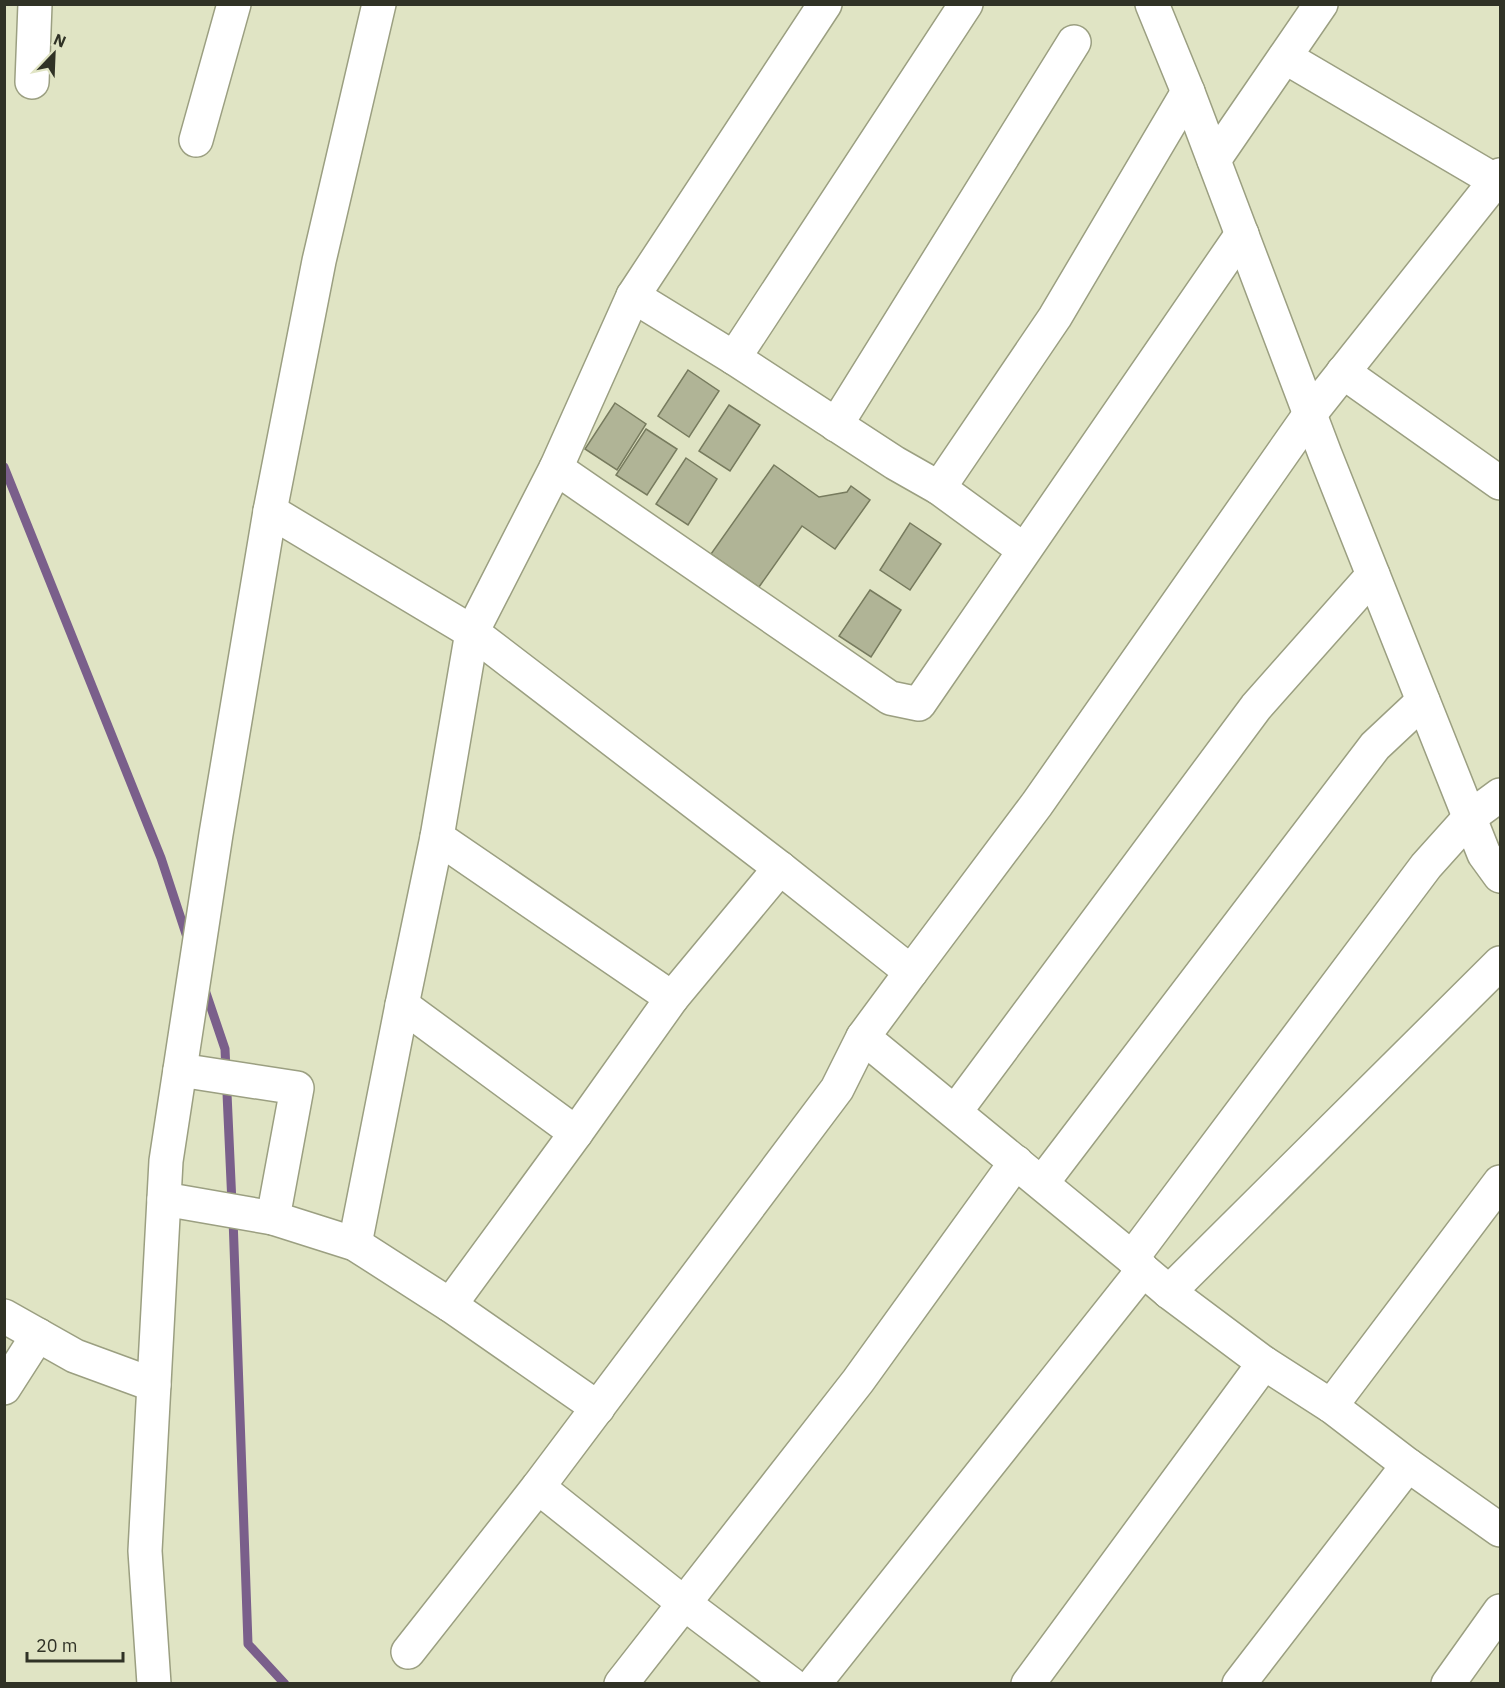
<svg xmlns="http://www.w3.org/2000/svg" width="1505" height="1688" font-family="'IBM Plex Sans',sans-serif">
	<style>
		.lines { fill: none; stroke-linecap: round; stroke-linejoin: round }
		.stream { stroke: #7a5f8b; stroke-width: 9 }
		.building { fill: #b0b496; stroke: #777b5e; stroke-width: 1.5 }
		.street-casing { stroke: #9b9f81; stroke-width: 36 }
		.street { stroke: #fff; stroke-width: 33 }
	</style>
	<rect width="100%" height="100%" fill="#e0e4c4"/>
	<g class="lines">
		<g class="stream">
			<polyline points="4,467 161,858 188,940"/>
			<polyline points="204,987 225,1049 232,1204"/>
			<polyline points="233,1218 248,1644 285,1684"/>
		</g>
	</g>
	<g class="building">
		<polygon points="688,370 719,391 689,437 658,416"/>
		<polygon points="615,403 646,424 617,470 585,449"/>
		<polygon points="729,405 760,425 730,471 699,451"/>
		<polygon points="646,429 677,449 647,495 616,475"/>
		<polygon points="686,458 717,479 688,525 656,504"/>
		<polygon points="774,465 819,497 847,492 851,486 870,500 835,549 802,526 759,587 711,554"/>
		<polygon points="910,523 941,544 910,590 880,570"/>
		<polygon points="870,590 901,610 871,657 839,636"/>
	</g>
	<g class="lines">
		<defs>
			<g id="street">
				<polyline points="1152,4 1188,92 1325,454 1484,854 1500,876"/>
				<polyline points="1285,57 1496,181"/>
				<polyline points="32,82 35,4"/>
				<polyline points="196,140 234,4"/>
				<polyline points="1214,160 1321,4"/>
				<polyline points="633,296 734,358 895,463 939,488 1055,317 1188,92"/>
				<polyline points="734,358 966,4"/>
				<polyline points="1343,372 1500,483"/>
				<polyline points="836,425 1074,42"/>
				<polyline points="556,468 890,698 919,704 1242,234"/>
				<polyline points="939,488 1024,550"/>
				<polyline points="270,511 472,632 780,868 911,972 863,1037 1132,1258 1143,1270 1169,1292 1264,1363 1331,1406 1408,1465 1500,1530"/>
				<polyline points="911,972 1037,804 1310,414 1500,175"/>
				<polyline points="672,998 780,868"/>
				<polyline points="402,1005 576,1133 672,998 437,837"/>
				<polyline points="180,1070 297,1088 273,1218 355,1244 450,1305 598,1408"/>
				<polyline points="955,1112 1256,707 1373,575"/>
				<polyline points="1042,1183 1375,746 1423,701"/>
				<polyline points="164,1199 273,1218"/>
				<polyline points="355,1244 402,1005 437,837 472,632 556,468 633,296 825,4"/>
				<polyline points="1132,1258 1426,866 1470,817 1500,795"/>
				<polyline points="1169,1292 1500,963"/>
				<polyline points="450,1305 576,1133"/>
				<polyline points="4,1316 75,1356 154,1385"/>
				<polyline points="4,1388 38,1335"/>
				<polyline points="1331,1406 1500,1182"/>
				<polyline points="538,1487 685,1604 791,1684"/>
				<polyline points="408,1652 538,1487 837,1089 863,1037"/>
				<polyline points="154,1684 145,1551 166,1161 216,834 270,511 319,261 379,4"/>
				<polyline points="621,1684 858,1381 1016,1162"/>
				<polyline points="814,1684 1143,1270"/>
				<polyline points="1028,1684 1264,1363"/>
				<polyline points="1239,1684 1408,1465"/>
				<polyline points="1448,1684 1500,1611"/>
			</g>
		</defs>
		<use href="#street" class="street-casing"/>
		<use href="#street" class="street"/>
	</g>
	<rect width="1505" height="1688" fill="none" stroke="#303226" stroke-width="12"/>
	<g transform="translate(54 54) rotate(23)" stroke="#e0e4c4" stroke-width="4.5" paint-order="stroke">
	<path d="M0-4.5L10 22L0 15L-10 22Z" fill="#303226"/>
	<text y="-9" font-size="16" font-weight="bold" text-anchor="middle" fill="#303226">N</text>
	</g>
	<path d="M27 1652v9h96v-9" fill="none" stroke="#303226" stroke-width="3"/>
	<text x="36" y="1652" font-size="18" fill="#303226" stroke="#e0e4c4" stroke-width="4.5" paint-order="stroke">20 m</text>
</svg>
